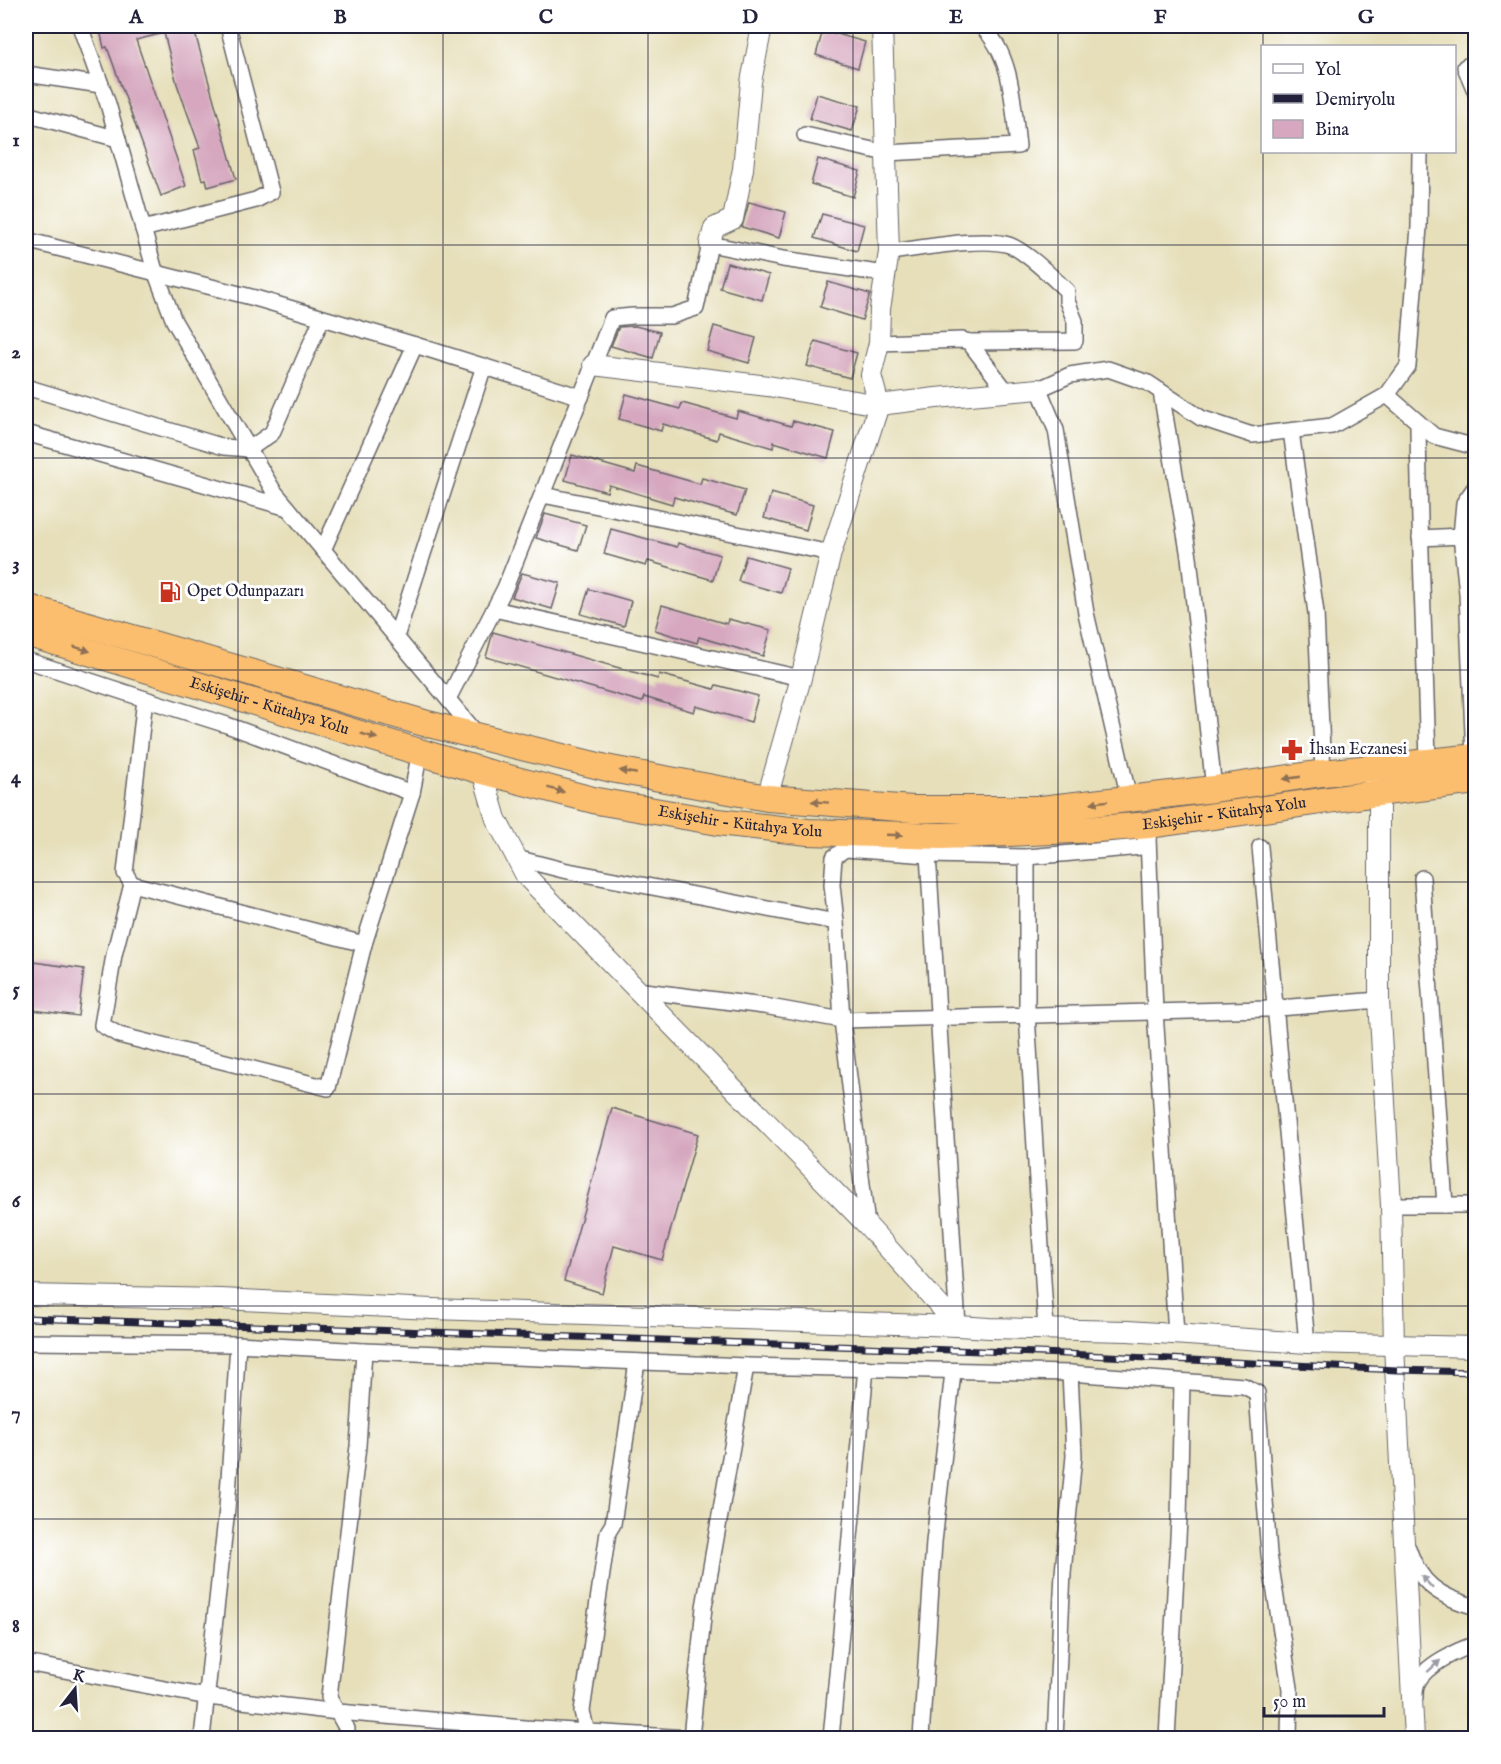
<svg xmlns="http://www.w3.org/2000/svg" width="1501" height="1764" font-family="'IM FELL English',serif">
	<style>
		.building { fill: #d6a7bf }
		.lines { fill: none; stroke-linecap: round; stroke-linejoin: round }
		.minor-casing { stroke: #676467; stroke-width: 18 }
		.tertiary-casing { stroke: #676467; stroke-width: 22 }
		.trunk-casing { stroke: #676467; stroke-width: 28 }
		.minor { stroke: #fff; stroke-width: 15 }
		.tertiary { stroke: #fff; stroke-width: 20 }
		.trunk { stroke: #fbbe6e; stroke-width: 26 }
		.rail-casing { stroke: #22223b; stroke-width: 7 }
		.rail { stroke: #fff; stroke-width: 4.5; stroke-dasharray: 14; stroke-linecap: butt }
		.oneway { fill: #8e7054 }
		.oneway2 { fill: #9c9ca7 }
		.grid { fill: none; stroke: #22223b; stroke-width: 1.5; stroke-opacity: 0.55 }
		.labels { text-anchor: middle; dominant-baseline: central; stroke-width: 6; stroke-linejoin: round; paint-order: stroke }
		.poi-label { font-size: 16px; fill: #22223b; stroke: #fff; text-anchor: start }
		.street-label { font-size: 16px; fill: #22223b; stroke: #fff }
		.neatline { fill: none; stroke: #22223b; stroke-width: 2 }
		.grid-label { font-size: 20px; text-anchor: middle; font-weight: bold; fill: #22223b }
	</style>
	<rect width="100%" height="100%" fill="#fff"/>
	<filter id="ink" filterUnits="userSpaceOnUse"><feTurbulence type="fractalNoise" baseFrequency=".0167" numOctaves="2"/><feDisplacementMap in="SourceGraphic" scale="12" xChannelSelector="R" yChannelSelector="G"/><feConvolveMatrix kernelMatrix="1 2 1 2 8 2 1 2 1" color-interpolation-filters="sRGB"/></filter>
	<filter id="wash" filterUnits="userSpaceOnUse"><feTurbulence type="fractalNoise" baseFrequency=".008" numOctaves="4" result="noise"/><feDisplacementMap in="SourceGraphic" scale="24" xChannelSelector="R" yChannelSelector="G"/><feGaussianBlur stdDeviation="1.35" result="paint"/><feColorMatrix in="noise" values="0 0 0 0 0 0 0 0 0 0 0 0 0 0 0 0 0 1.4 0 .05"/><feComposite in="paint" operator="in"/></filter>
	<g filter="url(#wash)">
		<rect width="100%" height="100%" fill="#e6dfba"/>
		<g id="blocks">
			<g class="building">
				<polygon points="99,26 193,26 236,179 208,187 206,179 202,180 194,150 200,148 177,84 164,33 136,40 186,186 161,196 107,47 104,48"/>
				<polygon points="823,30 865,42 858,68 816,55"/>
				<polygon points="817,94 860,106 852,131 810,119"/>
				<polygon points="818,159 860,171 853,197 811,184"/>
				<polygon points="749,202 786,212 779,238 742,227"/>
				<polygon points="822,214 864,225 857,251 814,238"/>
				<polygon points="727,263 769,275 762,300 720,288"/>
				<polygon points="828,282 870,294 862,320 820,307"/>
				<polygon points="635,326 660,332 653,358 611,346 619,327"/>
				<polygon points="714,326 756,338 749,363 707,351"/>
				<polygon points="815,341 857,353 850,378 807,366"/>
				<polygon points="626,394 680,409 682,403 736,418 738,411 791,426 793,421 835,432 828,458 774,442 773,448 719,432 717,440 663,424 661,431 619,419"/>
				<polygon points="572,455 635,473 637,466 700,484 702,478 745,490 737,515 674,497 672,504 609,485 607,492 565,480"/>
				<polygon points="771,493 813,505 806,530 764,518"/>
				<polygon points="545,514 586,525 578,550 536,538"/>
				<polygon points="611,529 677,547 678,543 720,555 713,580 648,561 646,566 604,554"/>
				<polygon points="746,556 788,568 781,593 738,581"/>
				<polygon points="522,573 560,583 552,609 512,597"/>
				<polygon points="589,589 631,601 624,626 581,614"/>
				<polygon points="662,605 727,624 728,619 771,630 763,656 699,637 697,643 655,630"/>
				<polygon points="493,632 658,679 659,674 714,689 716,685 758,696 751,722 696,706 694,712 644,697 642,702 486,657"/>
				<polygon points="26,961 84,969 78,1016 26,1009"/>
				<polygon points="612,1108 698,1134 662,1260 614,1246 602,1293 564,1281"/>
			</g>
		</g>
	</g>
	<g filter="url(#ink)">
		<use href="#blocks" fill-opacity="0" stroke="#676467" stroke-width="1.5"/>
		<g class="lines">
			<defs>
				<g id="minor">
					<polyline points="80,26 108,104 155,271 174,321 273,490 477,734"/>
					<polyline points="1476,62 1465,67 1476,93"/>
					<polyline points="26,74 101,85"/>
					<polyline points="26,114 118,139"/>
					<path d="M805,135L886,153L1018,146C1013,106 1013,54 981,26"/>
					<polyline points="143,229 256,200 271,192 228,26"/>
					<polyline points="26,240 255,298 415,345 581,397"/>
					<path d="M889,252C919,249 982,236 1009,245C1026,251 1053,278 1067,291V301L1075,321V341L969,342"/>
					<polyline points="879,343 962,340 969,342 1007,392"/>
					<polyline points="26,387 224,447 249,449 272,433 322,318"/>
					<polyline points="1161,392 1189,557 1214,789"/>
					<polyline points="1387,395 1434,436 1476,447"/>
					<path d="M1418,422C1419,536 1425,649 1428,762"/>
					<polyline points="1291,431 1316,613 1323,773"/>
					<polyline points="26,433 288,508"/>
					<polyline points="543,495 831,553"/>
					<polyline points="1461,536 1464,503 1476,486"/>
					<polyline points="1420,538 1461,536 1467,593 1474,757"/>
					<polyline points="323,550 415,345"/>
					<polyline points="494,609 801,678"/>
					<polyline points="396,637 484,366"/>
					<polyline points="26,660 145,699 125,873 132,884 364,944"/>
					<polyline points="145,699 227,725 412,793"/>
					<polyline points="448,699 505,588 612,318 633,316 672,316 696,308 710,244 783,259 885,274"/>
					<polyline points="1129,798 1086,613 1056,430 1039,389 1070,375 1108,369 1148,383 1201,418 1252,435 1332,426 1387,395 1408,366 1419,227 1420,152"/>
					<polyline points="1148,838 1155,1011 1176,1334"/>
					<polyline points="1260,847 1307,1343"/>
					<polyline points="928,855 958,1326"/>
					<polyline points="1027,857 1027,1014 1046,1330"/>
					<polyline points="516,858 563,870 836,922 842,1020 867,1225"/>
					<polyline points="1422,878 1445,1205"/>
					<polyline points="132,884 114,955 102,1025 119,1035 328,1088 364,944 412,793 420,751"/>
					<polyline points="836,922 832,885 834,857 845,849 928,855 1027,857 1141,847 1148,838 1149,832"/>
					<polyline points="636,990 764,1006 842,1020 1266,1009 1379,1000"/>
					<polyline points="1391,1205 1476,1205"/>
					<polyline points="26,1342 238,1344 364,1351 746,1366 1070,1373 1244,1386 1257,1393 1269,1554 1290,1688 1289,1738"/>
					<path d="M1408,1548C1419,1584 1440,1597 1476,1607"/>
					<polyline points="26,1663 208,1697 338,1712 525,1728 688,1738"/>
					<path d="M1415,1698C1415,1693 1415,1687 1417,1683C1425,1665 1458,1650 1476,1644"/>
					<polyline points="202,1738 227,1509 238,1344"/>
					<polyline points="345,1738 347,1729 329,1697 358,1446 364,1351"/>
					<polyline points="588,1738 582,1711 608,1532 613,1524 637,1362"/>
					<polyline points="691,1738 704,1607 746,1366"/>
					<polyline points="831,1738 866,1368"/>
					<polyline points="921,1738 934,1542 953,1372"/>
					<polyline points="1055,1738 1063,1573 1074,1456 1070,1373"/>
					<polyline points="1167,1738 1179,1520 1182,1382"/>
				</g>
				<g id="tertiary">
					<polyline points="710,244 714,228 733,219 743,169 751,82 762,26"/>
					<polyline points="593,365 768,386 879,405 936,398 1039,389"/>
					<polyline points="1374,780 1379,793 1379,1000 1391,1205 1394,1346 1414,1738"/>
					<polyline points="767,798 801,678 831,553 879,405 871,375 879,343 880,309 889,252 882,26"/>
					<polyline points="26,1295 221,1299 432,1309 958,1326 867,1225 526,876 496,819 482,771"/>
					<polyline points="958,1326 989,1328 1128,1331 1307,1343 1476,1347"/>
				</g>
				<g id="trunk">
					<polyline points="26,607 424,723 611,769 767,798 913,809 1041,809 1214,789 1323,773 1476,757"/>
					<path id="s1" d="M26,633L482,771L597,801L718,822L808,832L942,836L1096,829L1150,825L1379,793L1476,781"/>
				</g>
			</defs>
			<use href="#minor" class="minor-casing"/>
			<use href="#tertiary" class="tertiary-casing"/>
			<use href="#trunk" class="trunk-casing"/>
			<use href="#minor" class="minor"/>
			<use href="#tertiary" class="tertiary"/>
			<use href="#trunk" class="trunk"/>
			<defs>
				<polyline id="rail" points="26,1318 1066,1354 1397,1370 1476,1372"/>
			</defs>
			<use href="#rail" class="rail-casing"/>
			<use href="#rail" class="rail"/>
		</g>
		<defs><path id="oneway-solid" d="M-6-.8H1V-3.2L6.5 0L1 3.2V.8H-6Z" transform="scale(1.5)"/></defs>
		<g class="oneway">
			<use href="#oneway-solid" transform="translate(82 649) rotate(17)"/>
			<use href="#oneway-solid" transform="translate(369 736) rotate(17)"/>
			<use href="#oneway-solid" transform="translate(628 772) rotate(-169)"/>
			<use href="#oneway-solid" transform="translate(1292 778) rotate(172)"/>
			<use href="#oneway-solid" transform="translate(556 790) rotate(15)"/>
			<use href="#oneway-solid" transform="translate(820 802) rotate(-176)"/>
			<use href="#oneway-solid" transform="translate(1099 802) rotate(173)"/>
			<use href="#oneway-solid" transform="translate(894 835) rotate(2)"/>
		</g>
		<g class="oneway2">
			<use href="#oneway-solid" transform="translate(1427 1582) rotate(-132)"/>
			<use href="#oneway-solid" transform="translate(1434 1666) rotate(-42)"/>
		</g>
	</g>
	<path class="grid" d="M238,26V1738M443,26V1738M648,26V1738M853,26V1738M1058,26V1738M1263,26V46M1263,152V1738M26,245H1476M26,458H1476M26,670H1476M26,882H1476M26,1094H1476M26,1306H1476M26,1519H1476"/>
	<defs>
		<symbol id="fuel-bare" viewBox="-9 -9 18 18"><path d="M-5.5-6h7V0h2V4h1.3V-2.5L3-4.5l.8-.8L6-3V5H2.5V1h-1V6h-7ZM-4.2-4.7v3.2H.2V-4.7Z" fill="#c8321e" stroke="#fff" stroke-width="2.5" paint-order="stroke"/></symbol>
		<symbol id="pharmacy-bare" viewBox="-9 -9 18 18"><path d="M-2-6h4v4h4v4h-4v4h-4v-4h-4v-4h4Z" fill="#c8321e" stroke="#fff" stroke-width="2.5" paint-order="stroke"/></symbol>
	</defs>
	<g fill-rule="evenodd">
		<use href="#fuel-bare" x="155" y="577" width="30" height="30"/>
		<use href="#pharmacy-bare" x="1277" y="735" width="30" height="30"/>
	</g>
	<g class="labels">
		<g class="poi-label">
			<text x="187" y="592">Opet Odunpazarı</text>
			<text x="1309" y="750">İhsan Eczanesi</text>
		</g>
		<g class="street-label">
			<text stroke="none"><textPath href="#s1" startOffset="254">Eskişehir - Kütahya Yolu</textPath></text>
			<text stroke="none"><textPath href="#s1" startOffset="1226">Eskişehir - Kütahya Yolu</textPath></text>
			<text stroke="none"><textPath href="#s1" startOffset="740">Eskişehir - Kütahya Yolu</textPath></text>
		</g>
	</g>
	<rect width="1501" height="1764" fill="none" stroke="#fff" stroke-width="66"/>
	<rect x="1261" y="45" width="195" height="108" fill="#ffffff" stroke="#a7a7b1" stroke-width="1.5"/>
	<rect x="1273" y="64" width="30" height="9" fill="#ffffff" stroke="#a7a7b1" stroke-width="1.5"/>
	<text x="1315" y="75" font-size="18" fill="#22223b">Yol</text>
	<rect x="1273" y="94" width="30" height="9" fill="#22223b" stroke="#a7a7b1" stroke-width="1.5"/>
	<text x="1315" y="105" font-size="18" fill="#22223b">Demiryolu</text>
	<rect x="1273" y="120" width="30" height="18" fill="#d6a7bf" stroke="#a7a7b1" stroke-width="1.5"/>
	<text x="1315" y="135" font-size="18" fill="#22223b">Bina</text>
	<g transform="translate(75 1689) rotate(17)" stroke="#ffffff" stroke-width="4.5" paint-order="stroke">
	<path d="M0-4.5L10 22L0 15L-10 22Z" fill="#22223b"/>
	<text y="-9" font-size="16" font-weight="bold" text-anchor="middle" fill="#22223b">K</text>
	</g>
	<path d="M1264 1707v9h120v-9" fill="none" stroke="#22223b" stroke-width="3"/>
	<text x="1273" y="1707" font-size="18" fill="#22223b" stroke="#ffffff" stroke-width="4.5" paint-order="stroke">50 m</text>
	<rect x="33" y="33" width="1435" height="1698" class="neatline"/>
	<g class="grid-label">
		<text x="136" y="23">A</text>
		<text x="340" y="23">B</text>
		<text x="546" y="23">C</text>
		<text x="750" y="23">D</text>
		<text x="956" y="23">E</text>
		<text x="1160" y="23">F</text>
		<text x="1366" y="23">G</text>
		<text x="16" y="146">1</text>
		<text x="16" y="358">2</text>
		<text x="16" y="570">3</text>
		<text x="16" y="783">4</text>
		<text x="16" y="995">5</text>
		<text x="16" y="1207">6</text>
		<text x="16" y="1419">7</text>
		<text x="16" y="1632">8</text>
	</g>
</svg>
